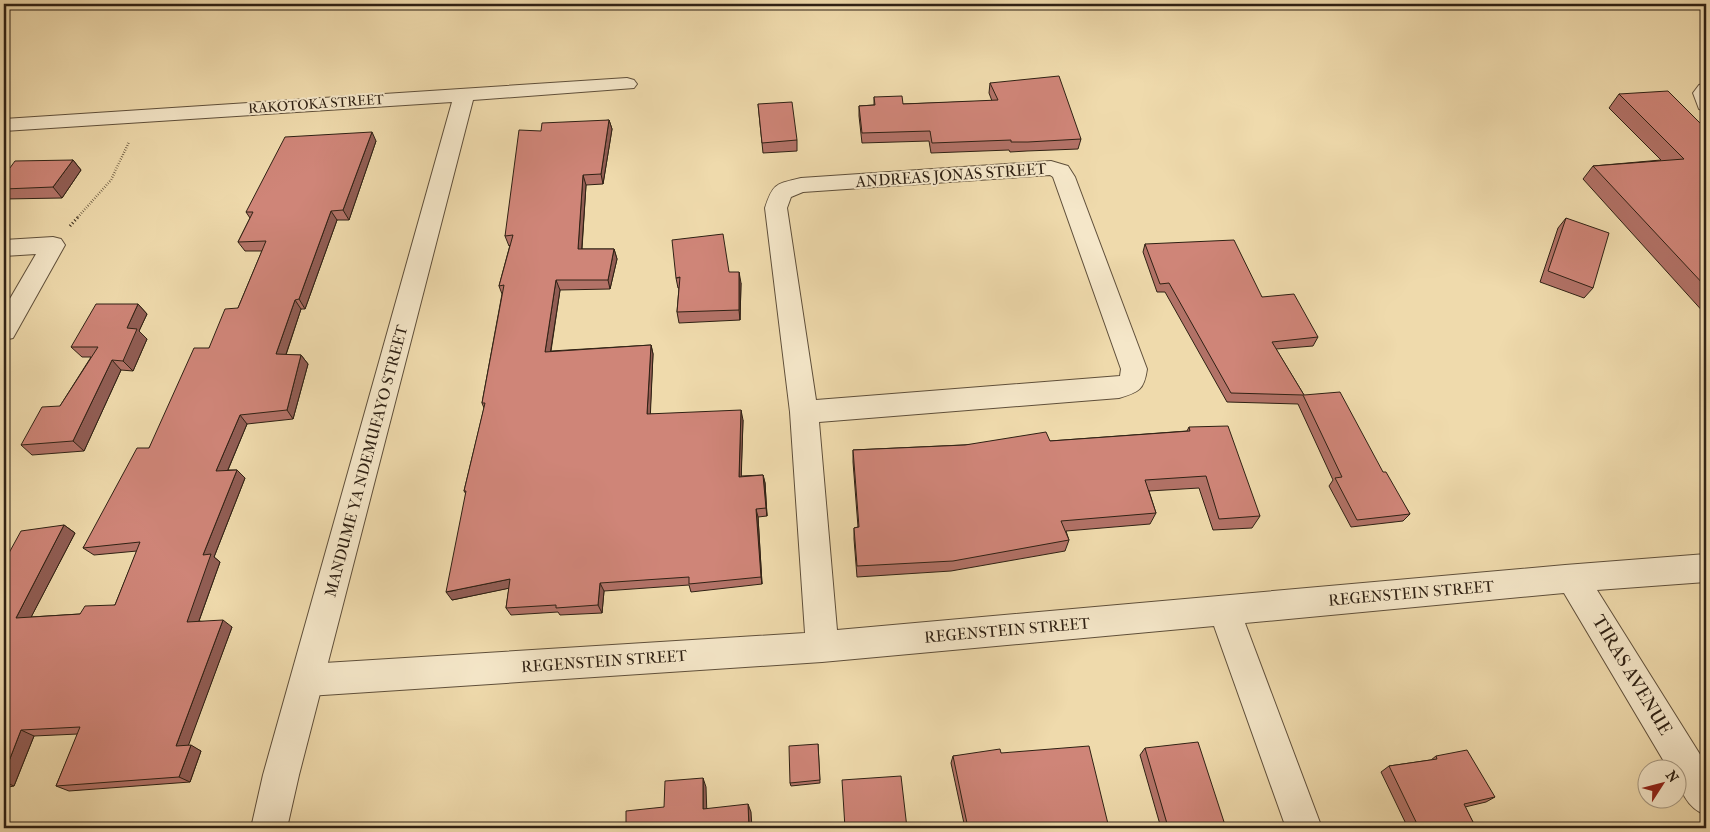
<svg xmlns="http://www.w3.org/2000/svg" width="1710" height="832" font-family="'IM FELL French Canon',serif">
	<style>
		.lines { fill: none; stroke-linecap: round; stroke-linejoin: round }
		.minor-casing { stroke: #5f4f3a; stroke-width: 2 }
		.tertiary-casing { stroke: #5f4f3a; stroke-width: 2 }
		.path-far1 { stroke: #2f2114; stroke-width: 2.5; stroke-dasharray: 0.5 2; stroke-linecap: butt }
		.path { stroke: #2f2114; stroke-width: 3; stroke-dasharray: 1 2.5; stroke-linecap: butt }
		.minor { fill: #f5e7c9; fill-rule: evenodd }
		.tertiary { fill: #f5e7c9; fill-rule: evenodd }
		.wall { fill: #b27267; stroke: #2f2114 }
		.shaded-wall { fill: #915d54; stroke: #2f2114 }
		.building { fill: #cf8578; stroke: #2f2114 }
		.labels { text-anchor: middle; dominant-baseline: central; stroke-width: 4; stroke-linejoin: round; paint-order: stroke }
		.far-street-label { font-size: 14px; fill: #2f2114; stroke: #f5e7c9 }
		.street-label { font-size: 16px; fill: #2f2114; stroke: #f5e7c9 }
		.near-street-label { font-size: 19px; fill: #2f2114; stroke: #f5e7c9 }
	</style>
	<rect width="100%" height="100%" fill="#efdaac"/>
	<filter id="stains"><feTurbulence type="fractalNoise" baseFrequency=".004" numOctaves="4"/><feColorMatrix values="0 0 0 0 .2 0 0 0 0 .09 0 0 0 0 .02 0 0 0 .5 -.17"/></filter>
	<radialGradient id="worn" r=".72"><stop offset=".6" stop-color="#630" stop-opacity="0"/><stop offset="1" stop-color="#630" stop-opacity=".3"/></radialGradient>
	<g class="lines">
		<defs>
			<g id="minor">
				<polygon points="1706,83 1706,111 1699,109 1693,93 1699,85"/>
				<path d="M1051,161L1068,166L1075,177L1147,369C1144,390 1139,392 1119,398L819,422L837,630L1565,565L1706,554V582L1597,590L1706,764V815C1687,808 1678,789 1678,770H1669L1564,593L1245,623L1322,828H1286L1214,626L822,662L308,696L296,691L291,680L296,669L308,664L805,633L790,412L765,208C773,183 776,184 801,178ZM1050,175L1053,177L1121,369L1120,376L816,400L787,208L791,197L803,192Z"/>
				<polygon points="53,237 61,239 65,245 13,338 4,340 4,309 36,254 4,256 4,240"/>
			</g>
			<polygon id="tertiary" points="627,78 634,80 637,84 634,88 473,100 299,775 287,828 251,828 263,775 452,102 4,131 4,119"/>
		</defs>
		<use href="#minor" class="minor-casing"/>
		<use href="#tertiary" class="tertiary-casing"/>
		<polyline class="path-far1" points="78,217 111,180 129,142"/>
		<polyline class="path" points="70,226 79,216"/>
		<use href="#minor" class="minor"/>
		<use href="#tertiary" class="tertiary"/>
	</g>
	<g class="wall">
		<polygon points="990,83 1081,139 1078,149 1027,151 1010,152 1009,150 931,153 929,141 862,143 859,116 859,106 874,105 874,97 903,104 992,101 989,93"/>
		<polygon points="1619,94 1706,129 1706,315 1583,179 1593,166 1661,160 1609,108"/>
		<polygon points="758,104 797,140 797,151 763,153"/>
		<polygon points="609,120 612,129 603,184 586,185 582,249 614,249 617,259 610,289 560,290 551,351 651,345 653,354 650,414 743,420 741,476 763,475 765,483 767,516 758,517 762,584 691,592 689,585 604,591 602,613 560,615 558,612 511,615 506,608 509,588 452,600 466,494 464,491 484,408 482,403 502,294 499,286 510,245 509,246 505,236 541,131"/>
		<polygon points="376,141 349,220 337,220 305,309 301,309 286,355 301,355 308,364 293,419 247,424 228,470 237,470 245,478 214,557 220,562 199,621 232,627 188,745 201,751 190,782 69,791 56,786 78,734 34,736 14,786 4,788 4,562 64,525 75,533 31,617 80,614 115,605 137,551 94,555 83,548 149,448 209,348 238,308 262,251 245,251 238,242 250,218 246,212"/>
		<polygon points="73,160 81,170 62,198 4,199 4,176"/>
		<polygon points="1566,218 1593,288 1584,298 1540,282 1558,228"/>
		<polygon points="1145,244 1262,297 1318,337 1313,346 1276,349 1304,395 1383,472 1410,514 1403,521 1351,527 1329,486 1333,480 1298,404 1227,402 1165,292 1157,292 1143,252"/>
		<polygon points="729,272 741,283 740,320 679,323 677,312 679,288 678,288 676,278"/>
		<polygon points="138,304 147,314 139,331 147,339 133,371 121,370 84,451 32,455 21,445 60,406 91,357 82,357 71,347"/>
		<polygon points="1189,427 1260,516 1252,528 1213,530 1199,488 1149,491 1156,513 1150,524 1066,531 1069,540 1065,551 951,571 857,577 854,539 854,528 858,527 853,462 853,450 1050,441 1187,431"/>
		<polygon points="818,744 820,783 791,786 790,783"/>
		<polygon points="1145,748 1226,828 1161,828 1140,755"/>
		<polygon points="1001,753 1109,828 965,828 951,763 953,756"/>
		<polygon points="1436,756 1495,797 1486,802 1465,807 1476,828 1408,828 1381,772 1389,766 1431,760"/>
	</g>
	<g class="shaded-wall">
		<polygon points="609,120 612,129 603,184 601,174"/>
		<polygon points="372,132 376,141 349,220 343,210"/>
		<polygon points="73,160 81,170 62,198 53,187"/>
		<polygon points="583,175 586,185 581,259 578,249"/>
		<polygon points="331,211 337,220 305,309 299,299"/>
		<polygon points="614,249 617,259 610,289 608,280"/>
		<polygon points="739,272 741,283 740,320 739,310"/>
		<polygon points="556,280 560,290 549,361 545,352"/>
		<polygon points="295,300 301,309 283,363 276,354"/>
		<polygon points="138,304 147,314 139,331 147,339 133,371 123,361 127,328"/>
		<polygon points="651,345 653,354 650,423 647,414"/>
		<polygon points="301,355 308,364 293,419 287,410"/>
		<polygon points="112,360 121,370 84,451 73,441"/>
		<polygon points="741,410 743,420 741,485 739,477"/>
		<polygon points="240,415 247,424 224,479 216,471"/>
		<polygon points="237,470 245,478 214,557 220,562 196,629 187,622 203,555"/>
		<polygon points="763,475 765,483 767,516 766,508"/>
		<polygon points="756,509 758,517 762,584 761,577"/>
		<polygon points="64,525 75,533 27,625 16,618"/>
		<polygon points="510,579 515,587 452,600 446,592"/>
		<polygon points="600,583 604,591 602,613 598,605"/>
		<polygon points="223,620 232,627 186,752 176,746"/>
		<polygon points="21,730 34,736 14,786 4,782 4,774"/>
		<polygon points="191,745 201,751 190,782 179,777"/>
		<polygon points="703,778 706,787 707,817 703,809"/>
		<polygon points="748,804 751,812 752,828 749,828"/>
	</g>
	<g class="building">
		<polygon points="1059,76 1081,139 1028,142 1011,142 1011,140 932,143 930,131 862,133 859,106 875,105 874,97 902,96 903,104 998,100 990,83"/>
		<polygon points="1668,91 1706,129 1706,287 1593,166 1684,159 1619,94"/>
		<polygon points="792,102 797,140 762,143 758,104"/>
		<polygon points="609,120 601,174 583,175 578,249 614,249 608,280 556,280 545,352 651,345 647,414 741,410 739,477 763,475 766,508 756,509 761,577 689,584 689,577 600,583 598,605 556,608 556,605 506,608 510,579 446,592 466,491 464,491 485,403 482,403 504,285 499,286 513,235 505,236 519,130 541,131 542,123"/>
		<polygon points="372,132 343,210 331,211 299,299 295,300 276,354 301,355 287,410 240,415 216,471 237,470 203,555 211,554 187,622 223,620 176,746 191,745 179,777 56,786 80,727 21,730 4,774 4,562 21,531 64,525 16,618 80,614 85,606 115,605 140,542 83,548 137,448 149,448 194,348 209,348 225,309 238,308 266,241 238,242 253,212 246,212 285,137"/>
		<polygon points="73,160 53,187 4,189 4,176 15,161"/>
		<polygon points="1566,218 1609,233 1593,288 1548,271"/>
		<polygon points="723,234 729,272 739,272 739,310 677,312 680,277 676,278 672,240"/>
		<polygon points="1234,240 1262,297 1294,294 1318,337 1272,342 1304,395 1340,392 1383,472 1386,472 1410,514 1357,520 1335,478 1342,477 1303,395 1231,393 1169,283 1160,284 1145,244"/>
		<polygon points="96,304 138,304 127,328 137,329 123,361 112,360 73,441 21,445 42,407 60,406 98,347 71,347"/>
		<polygon points="1228,426 1260,516 1219,519 1206,476 1145,480 1156,513 1061,521 1069,540 953,561 857,566 854,528 859,527 853,450 965,445 1046,432 1050,441 1190,431 1189,427"/>
		<polygon points="1198,742 1226,828 1175,828 1174,826 1168,827 1145,748"/>
		<polygon points="818,744 820,780 790,783 789,746"/>
		<polygon points="1089,746 1109,828 968,828 953,756 1000,749 1001,753"/>
		<polygon points="1467,750 1495,797 1464,804 1476,828 1419,828 1389,766 1437,759 1436,756"/>
		<polygon points="901,776 907,828 845,828 842,780"/>
		<polygon points="703,778 703,809 748,804 749,828 626,828 626,811 664,807 665,781"/>
	</g>
	<g class="labels">
		<g class="far-street-label">
			<text transform="translate(316 104) rotate(-4)">RAKOTOKA STREET</text>
		</g>
		<g class="street-label">
			<text transform="translate(951 175) rotate(-4)">ANDREAS JONAS STREET</text>
			<text transform="translate(366 461) rotate(-75)">MANDUME YA NDEMUFAYO STREET</text>
			<text transform="translate(1411 593) rotate(-5)">REGENSTEIN STREET</text>
			<text transform="translate(1007 630) rotate(-5)">REGENSTEIN STREET</text>
			<text transform="translate(604 661) rotate(-4)">REGENSTEIN STREET</text>
		</g>
		<g class="near-street-label">
			<text transform="translate(1632 675) rotate(59)">TIRAS AVENUE</text>
		</g>
	</g>
	<rect width="1710" height="832" fill="none" stroke="#efdaac" stroke-width="20"/>
	<rect x="5" y="5" width="1700" height="822" fill="none" stroke="#2f2114" stroke-width="2.5"/>
	<rect x="10" y="10" width="1690" height="812" fill="none" stroke="#2f2114"/>
	<g transform="translate(1662 784) rotate(54)"><circle r="24" fill="#f5e7c9" stroke="#a69881"/>
	<path d="M0-4L9 19L0 12L-9 19Z" fill="#8f2418"/>
	<text y="-8" font-size="14" font-weight="bold" text-anchor="middle" fill="#2f2114">N</text>
	</g>
	<rect width="100%" height="100%" filter="url(#stains)"/>
	<rect width="100%" height="100%" fill="url(#worn)"/>
</svg>
